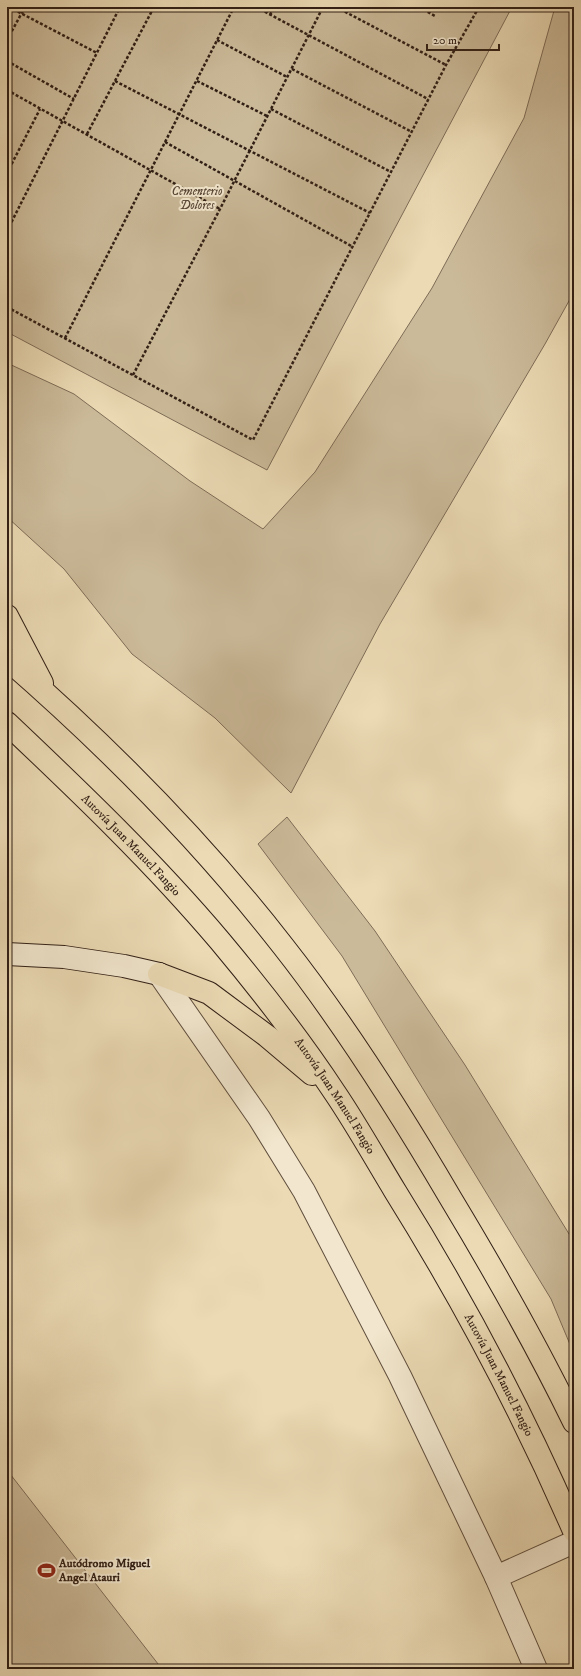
<svg xmlns="http://www.w3.org/2000/svg" width="581" height="1676" font-family="'IM FELL DW Pica',serif">
	<style>
		.green { fill: #cbba99; stroke: #7e6c57 }
		.lines { fill: none; stroke-linecap: round; stroke-linejoin: round }
		.street-casing { stroke: #604e3d; stroke-width: 24 }
		.secondary-casing { stroke: #311f15; stroke-width: 24 }
		.highway-casing { stroke: #311f15; stroke-width: 24 }
		.path { stroke: #311f15; stroke-width: 2.5; stroke-dasharray: 3 2; stroke-linecap: butt }
		.street { stroke: #f2e7ce; stroke-width: 22 }
		.secondary { stroke: #f2e7ce; stroke-width: 22 }
		.highway { stroke: #ebdab4; stroke-width: 22 }
		.labels { text-anchor: middle; dominant-baseline: central; stroke-width: 4; stroke-linejoin: round; paint-order: stroke }
		.park-label { font-size: 12px; font-style: italic; fill: #584636; stroke: #f2e7ce }
		.street-label { font-size: 12px; fill: #311f15; stroke: #f2e7ce }
		.poi-label { font-size: 12px; font-weight: bold; fill: #311f15; stroke: #f2e7ce; text-anchor: start }
	</style>
	<rect width="100%" height="100%" fill="#ebdab4"/>
	<filter id="stains"><feTurbulence type="fractalNoise" baseFrequency=".005" numOctaves="4"/><feColorMatrix values="0 0 0 0 .2 0 0 0 0 .09 0 0 0 0 .02 0 0 0 .5 -.17"/></filter>
	<radialGradient id="worn" r=".72"><stop offset=".6" stop-color="#630" stop-opacity="0"/><stop offset="1" stop-color="#630" stop-opacity=".3"/></radialGradient>
	<g class="green">
		<polygon points="7,7 512,7 267,470 7,332"/>
		<polygon points="555,7 574,7 574,292 545,344 380,624 291,793 215,718 132,654 64,569 7,517 7,363 74,394 190,481 263,529 315,472 432,288 524,118"/>
		<polygon points="287,817 375,931 465,1065 574,1242 574,1354 551,1299 342,956 258,844"/>
		<polygon points="7,1470 162,1669 7,1669"/>
	</g>
	<g class="lines">
		<defs>
			<g id="street">
				<polyline points="159,974 259,1118 304,1191 400,1376 496,1577 536,1669"/>
				<polyline points="496,1577 574,1542"/>
			</g>
			<polyline id="secondary" points="7,954 64,957 124,966 159,974"/>
			<g id="highway">
				<polyline points="7,616 42,683"/>
				<path d="M7,659C107,746 202,842 283,946C346,1026 400,1112 451,1199C495,1272 537,1346 574,1422"/>
				<path id="s1" d="M7,723C81,793 154,863 220,941C261,990 300,1040 335,1093C356,1124 375,1158 395,1191C463,1300 523,1413 574,1531"/>
				<polyline points="159,974 209,993 267,1036 312,1074"/>
			</g>
		</defs>
		<use href="#street" class="street-casing"/>
		<use href="#secondary" class="secondary-casing"/>
		<use href="#highway" class="highway-casing"/>
		<g class="path">
			<polyline points="9,7 97,53"/>
			<polyline points="109,7 118,12"/>
			<polyline points="256,7 428,99"/>
			<polyline points="336,7 446,65"/>
			<polyline points="419,7 435,16"/>
			<polyline points="270,15 274,7"/>
			<polyline points="7,40 25,7"/>
			<polyline points="217,40 287,77"/>
			<polyline points="7,61 74,99"/>
			<polyline points="292,69 412,132"/>
			<polyline points="115,81 370,213"/>
			<polyline points="197,81 267,116"/>
			<polyline points="7,90 220,209"/>
			<polyline points="7,97 10,91"/>
			<polyline points="271,109 391,172"/>
			<polyline points="87,134 154,7"/>
			<polyline points="165,142 353,247"/>
			<polyline points="7,173 40,109"/>
			<polyline points="7,231 120,7"/>
			<polyline points="7,307 253,440 446,65 479,7"/>
			<polyline points="65,338 234,7"/>
			<polyline points="133,375 220,209 323,7"/>
		</g>
		<use href="#street" class="street"/>
		<use href="#secondary" class="secondary"/>
		<use href="#highway" class="highway"/>
	</g>
	<defs>
		<symbol id="stadium-bare" viewBox="-9 -9 18 18"><path d="M0-5a6.5 5 0 1 0 0 10a6.5 5 0 1 0 0-10ZM-3.5-1.8h7v3.6h-7Z" fill="#8f2418" stroke="#f2e7ce" stroke-width="2.5" paint-order="stroke"/></symbol>
	</defs>
	<g fill-rule="evenodd">
		<use href="#stadium-bare" x="34" y="1558" width="25" height="25"/>
	</g>
	<g class="labels">
		<g class="park-label">
			<text x="197" y="191">Cementerio<tspan x="197" dy="14">Dolores</tspan></text>
		</g>
		<g class="street-label">
			<text stroke="none"><textPath href="#s1" startOffset="174">Autovía Juan Manuel Fangio</textPath></text>
			<text stroke="none"><textPath href="#s1" startOffset="498">Autovía Juan Manuel Fangio</textPath></text>
			<text stroke="none"><textPath href="#s1" startOffset="822">Autovía Juan Manuel Fangio</textPath></text>
		</g>
		<g class="poi-label">
			<text x="59" y="1563">Autódromo Miguel<tspan x="59" dy="14">Angel Atauri</tspan></text>
		</g>
	</g>
	<rect width="581" height="1676" fill="none" stroke="#ebdab4" stroke-width="24"/>
	<rect x="8" y="8" width="565" height="1660" fill="none" stroke="#311f15" stroke-width="2"/>
	<rect x="12" y="12" width="557" height="1652" fill="none" stroke="#311f15"/>
	<path d="M427 44v6h72v-6" fill="none" stroke="#311f15" stroke-width="2"/>
	<text x="433" y="44" font-size="12" fill="#311f15" stroke="#f2e7ce" stroke-width="3" paint-order="stroke">20 m</text>
	<rect width="100%" height="100%" filter="url(#stains)"/>
	<rect width="100%" height="100%" fill="url(#worn)"/>
</svg>
